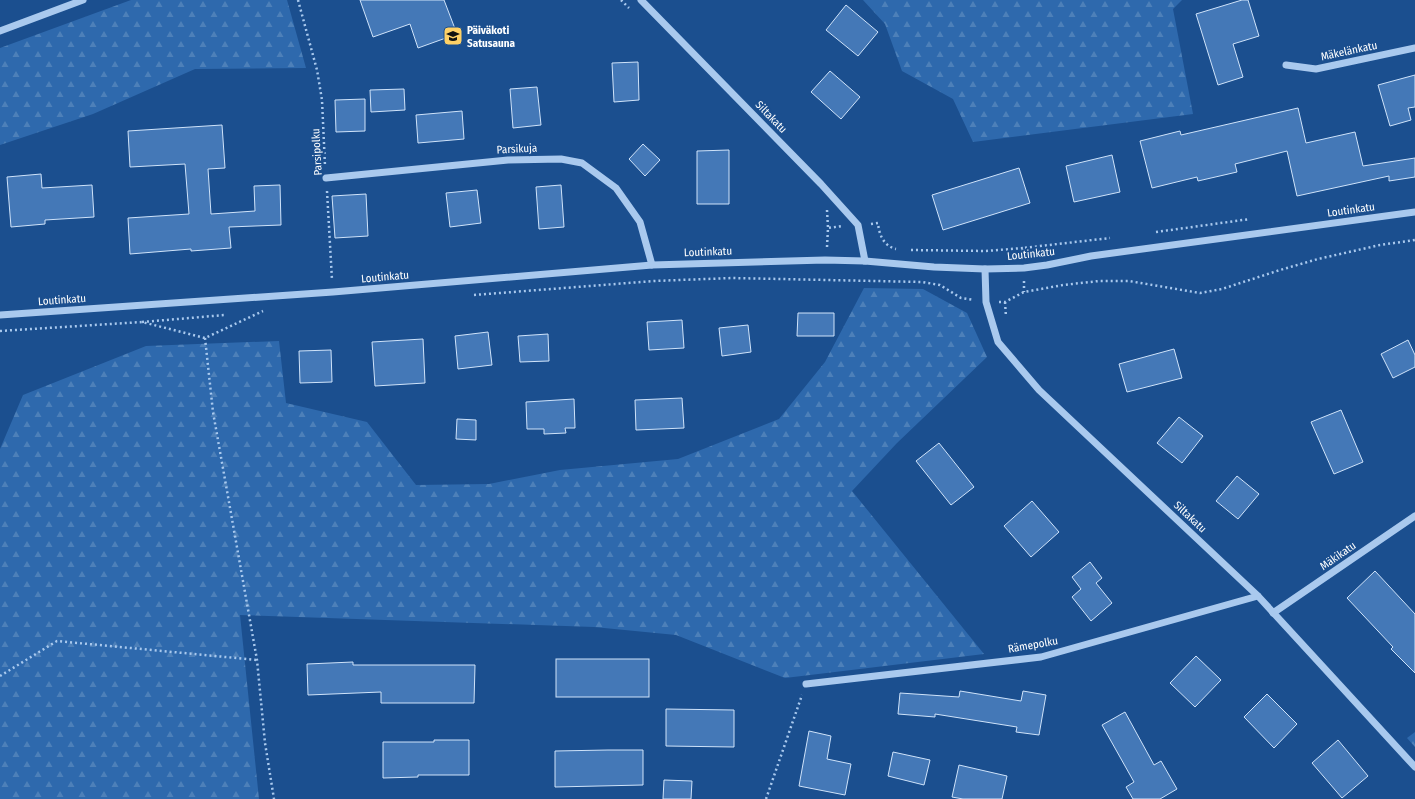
<svg xmlns="http://www.w3.org/2000/svg" width="1415" height="799" font-family="'Fira Sans Condensed',sans-serif">
	<style>
		.forest { fill: url(#forest-firs) }
		.building { fill: #4478b7; stroke: #cfe3fa }
		.lines { fill: none; stroke-linecap: round; stroke-linejoin: round }
		.path { stroke: #a9c9ee; stroke-width: 2.5; stroke-dasharray: 2 3; stroke-linecap: butt }
		.minor { stroke: #a9c9ee; stroke-width: 7 }
		.labels { text-anchor: middle; dominant-baseline: central; stroke-width: 4; stroke-linejoin: round; paint-order: stroke }
		.poi-label { font-size: 11px; font-weight: bold; fill: #fff; stroke: #1b4f8f; text-anchor: start }
		.street-label { font-size: 11px; fill: #fff; stroke: #1b4f8f }
	</style>
	<defs>
		<pattern id="forest-firs" width="22" height="20" patternUnits="userSpaceOnUse"><rect width="22" height="20" fill="#2e69ad"/><path d="M5 1l3.5 6h-7zM16 11l3.5 6h-7z" fill="#4d80b9"/></pattern>
	</defs>
	<rect width="100%" height="100%" fill="#1b4f8f"/>
	<g class="forest">
		<polygon points="131,0 287,0 306,68 195,69 93,114 0,145 0,48"/>
		<polygon points="863,0 1182,0 1173,9 1193,114 973,142 953,99 902,71 885,24"/>
		<polygon points="864,288 923,289 967,313 987,357 897,443 852,491 984,654 785,678 676,635 594,627 240,615 259,799 0,799 0,449 23,395 146,346 279,341 286,403 367,422 416,485 489,484 560,470 678,459 779,419 825,362"/>
		<polygon points="1415,732 1415,747 1407,738"/>
	</g>
	<g class="building">
		<polygon points="360,0 444,0 457,34 418,48 410,24 373,37"/>
		<polygon points="1242,0 1248,0 1259,36 1233,44 1243,77 1218,85 1196,14"/>
		<polygon points="846,5 878,32 858,56 826,30"/>
		<polygon points="638,62 639,100 614,102 612,63"/>
		<polygon points="830,71 860,97 841,119 811,92"/>
		<polygon points="1415,75 1415,107 1408,108 1411,120 1390,126 1378,85"/>
		<polygon points="537,87 541,125 513,128 510,89"/>
		<polygon points="404,89 405,110 371,112 370,90"/>
		<polygon points="365,99 365,131 336,132 335,100"/>
		<polygon points="1298,108 1306,143 1355,132 1363,166 1415,158 1415,177 1389,181 1389,176 1297,196 1287,151 1235,164 1237,172 1198,181 1197,177 1152,188 1140,141 1180,131 1181,135"/>
		<polygon points="462,111 464,139 418,143 416,115"/>
		<polygon points="222,125 225,168 208,169 211,214 255,211 254,186 280,185 281,225 229,227 231,248 191,251 191,249 130,254 128,218 189,214 185,164 130,167 128,131"/>
		<polygon points="643,144 660,160 645,176 629,159"/>
		<polygon points="729,150 729,204 697,204 697,151"/>
		<polygon points="1112,155 1120,192 1074,202 1066,166"/>
		<polygon points="1019,168 1030,203 943,230 932,195"/>
		<polygon points="41,174 42,188 92,185 94,217 45,220 45,224 11,227 7,177"/>
		<polygon points="561,185 564,227 539,229 536,187"/>
		<polygon points="477,190 481,223 450,227 446,193"/>
		<polygon points="366,194 368,236 335,238 332,196"/>
		<polygon points="798,313 834,313 834,336 797,336"/>
		<polygon points="682,320 684,348 649,350 647,322"/>
		<polygon points="748,325 751,352 722,356 719,328"/>
		<polygon points="488,332 492,365 458,369 455,336"/>
		<polygon points="548,334 549,361 520,362 518,336"/>
		<polygon points="423,339 425,383 375,386 372,342"/>
		<polygon points="1408,340 1415,355 1415,367 1393,378 1381,354"/>
		<polygon points="1174,349 1182,378 1127,392 1119,364"/>
		<polygon points="331,350 332,382 300,383 299,351"/>
		<polygon points="682,398 684,428 636,430 635,400"/>
		<polygon points="574,399 575,428 565,428 566,433 544,434 544,429 527,429 526,402"/>
		<polygon points="1341,410 1363,462 1334,474 1311,422"/>
		<polygon points="1179,417 1203,436 1182,463 1157,443"/>
		<polygon points="457,419 476,420 476,440 456,439"/>
		<polygon points="939,443 974,487 951,505 916,461"/>
		<polygon points="1237,476 1259,494 1238,519 1216,501"/>
		<polygon points="1032,501 1059,532 1031,557 1004,526"/>
		<polygon points="1090,562 1102,578 1096,583 1112,603 1091,621 1072,597 1081,589 1072,577"/>
		<polygon points="1375,571 1415,614 1415,673 1391,649 1393,647 1347,598"/>
		<polygon points="1196,656 1221,680 1195,707 1170,683"/>
		<rect x="556" y="659" width="93" height="38"/>
		<polygon points="353,662 353,665 475,665 474,703 381,703 381,692 308,695 307,664"/>
		<polygon points="960,691 1021,701 1023,691 1046,695 1039,735 1016,732 1017,727 935,714 935,717 898,714 900,693 959,697"/>
		<polygon points="1267,694 1297,724 1274,748 1244,717"/>
		<polygon points="666,709 734,710 734,747 666,746"/>
		<polygon points="1125,712 1154,765 1161,761 1177,789 1160,799 1133,799 1126,787 1134,782 1102,725"/>
		<polygon points="809,731 831,736 827,759 851,764 845,795 799,786"/>
		<polygon points="434,740 469,740 469,775 418,775 418,777 383,778 383,742 434,742"/>
		<polygon points="1338,740 1368,776 1342,798 1312,763"/>
		<polygon points="608,750 643,750 643,785 555,787 555,751"/>
		<polygon points="893,752 930,760 924,785 888,776"/>
		<polygon points="959,765 1007,776 1002,799 963,799 952,797"/>
		<polygon points="664,780 692,781 691,799 663,799"/>
	</g>
	<g class="lines">
		<g class="path">
			<polyline points="298,0 317,70 322,100 325,166"/>
			<polyline points="621,0 629,8"/>
			<polyline points="327,191 332,280"/>
			<polyline points="827,210 828,228"/>
			<path d="M871,224L878,223C879,235 884,246 896,249"/>
			<polyline points="1156,232 1250,219"/>
			<polyline points="827,247 828,228 842,226"/>
			<polyline points="911,250 986,251 1023,248"/>
			<polyline points="1023,256 1023,248 1110,238"/>
			<polyline points="1024,281 1024,292"/>
			<polyline points="474,295 654,281 732,278 922,282 940,285 961,298 974,300"/>
			<polyline points="999,302 1005,302 1024,292 1063,285 1099,281 1129,281 1200,293 1222,289 1280,270 1318,259 1380,245 1415,240"/>
			<polyline points="1005,302 1006,317"/>
			<polyline points="142,322 225,315"/>
			<polyline points="0,331 142,322 205,338 263,311"/>
			<polyline points="205,338 213,412 257,660 265,743 274,799"/>
			<polyline points="0,676 57,641 257,660"/>
			<polyline points="766,799 802,695"/>
		</g>
		<g class="minor">
			<polyline points="641,0 821,184 858,225 865,261"/>
			<polyline points="0,31 83,0"/>
			<polyline points="1286,65 1316,69 1415,48"/>
			<polyline points="326,178 508,160 561,159 582,163 616,188 640,222 652,265"/>
			<polyline points="985,269 986,302 998,342 1039,390 1258,596 1415,767"/>
			<polyline points="0,315 333,292 652,265 825,260 865,261 934,267 985,269 1024,268 1047,265 1091,256 1415,212"/>
			<polyline points="1273,613 1415,516"/>
			<polyline points="806,684 1041,657 1258,596"/>
		</g>
	</g>
	<defs>
		<symbol id="school-square" viewBox="-11 -11 22 22"><rect x="-9" y="-9" width="18" height="18" rx="4" fill="#ffd166" stroke="#1b4f8f"/><path d="M0-5L7-2L0 1L-7-2ZM-4 1L0 2.5L4 1V4Q0 6-4 4Z" fill="#111"/></symbol>
	</defs>
	<g fill-rule="evenodd">
		<use href="#school-square" x="442" y="25" width="22" height="22"/>
	</g>
	<g class="labels">
		<g class="poi-label">
			<text x="467" y="30">Päiväkoti<tspan x="467" dy="13">Satusauna</tspan></text>
		</g>
		<g class="street-label">
			<text transform="translate(1349 51) rotate(-12)">Mäkelänkatu</text>
			<text transform="translate(771 117) rotate(46)">Siltakatu</text>
			<text transform="translate(517 149) rotate(-3)">Parsikuja</text>
			<text transform="translate(317 152) rotate(-93)">Parsipolku</text>
			<text transform="translate(1351 210) rotate(-8)">Loutinkatu</text>
			<text transform="translate(708 252) rotate(-2)">Loutinkatu</text>
			<text transform="translate(1031 254) rotate(-6)">Loutinkatu</text>
			<text transform="translate(385 277) rotate(-5)">Loutinkatu</text>
			<text transform="translate(62 300) rotate(-4)">Loutinkatu</text>
			<text transform="translate(1190 517) rotate(43)">Siltakatu</text>
			<text transform="translate(1338 556) rotate(-35)">Mäkikatu</text>
			<text transform="translate(1033 645) rotate(-10)">Rämepolku</text>
		</g>
	</g>
</svg>
